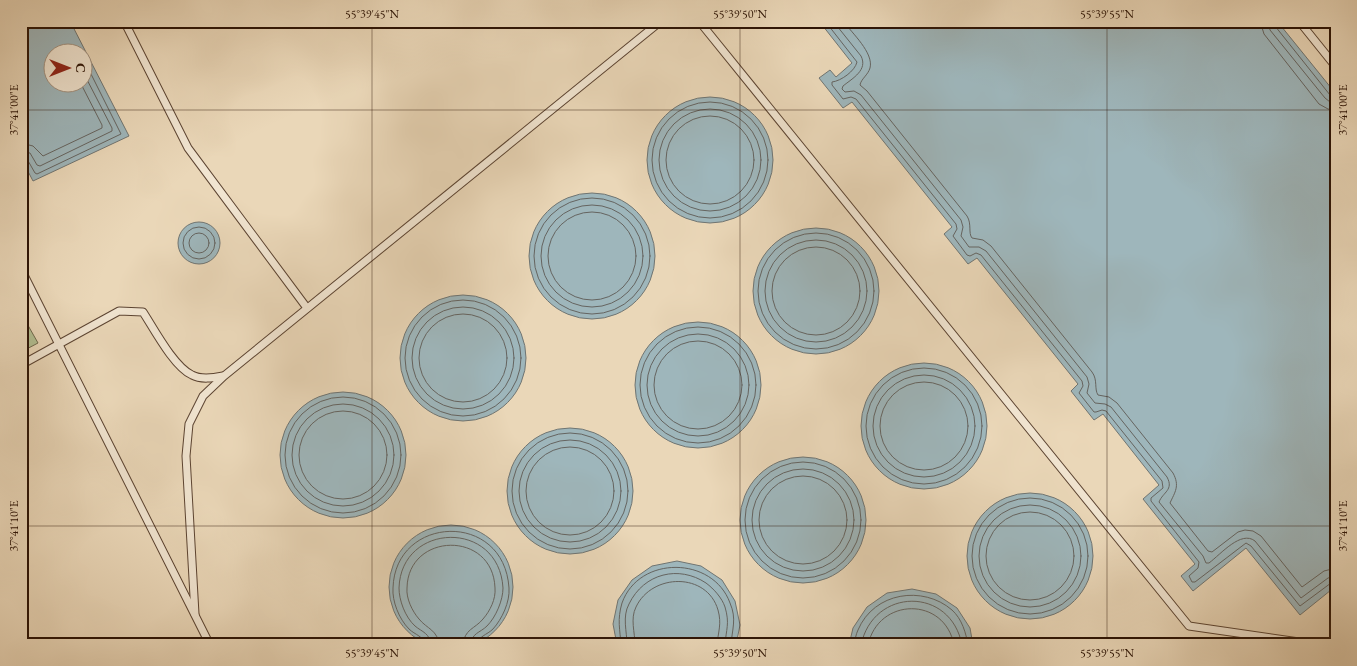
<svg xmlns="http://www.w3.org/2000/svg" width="1357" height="666" font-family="'EB Garamond',serif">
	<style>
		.green { fill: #b2bf92; stroke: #6f694c }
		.water { fill: #9eb6bb; stroke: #707572; fill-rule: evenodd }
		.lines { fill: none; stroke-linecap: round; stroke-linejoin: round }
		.shore { stroke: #656460; stroke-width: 1 }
		.service-casing { stroke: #5c4432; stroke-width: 9 }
		.service { stroke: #f1e5d1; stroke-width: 7 }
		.ticks { fill: none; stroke: #2c1305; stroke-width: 1; stroke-opacity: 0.45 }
		.neatline { fill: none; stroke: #2c1305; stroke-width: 2 }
		.ticks-label { font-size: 12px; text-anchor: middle; fill: #2c1305 }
	</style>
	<rect width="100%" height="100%" fill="#ead7b8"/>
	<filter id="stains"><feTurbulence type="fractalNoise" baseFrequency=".004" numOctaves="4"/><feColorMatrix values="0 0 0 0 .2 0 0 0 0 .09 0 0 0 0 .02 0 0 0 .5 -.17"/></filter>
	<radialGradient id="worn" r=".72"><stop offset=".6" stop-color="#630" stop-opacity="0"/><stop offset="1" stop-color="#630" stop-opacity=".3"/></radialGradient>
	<polygon class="green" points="21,313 38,343 21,352"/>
	<g class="water">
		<path d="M21,21H70L129,136L33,181L21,158ZM52,52H82V82H52Z"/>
		<polygon points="819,21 1277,21 1336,94 1336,586 1300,615 1246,548 1193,591 1181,576 1195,564 1143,499 1159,485 1103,414 1094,420 1071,391 1078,384 977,258 968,264 944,234 952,227 852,102 843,108 819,78 830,70 836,77 852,63"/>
		<circle cx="710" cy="160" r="63"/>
		<circle cx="592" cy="256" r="63"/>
		<circle cx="199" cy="243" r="21"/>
		<circle cx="816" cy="291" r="63"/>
		<circle cx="463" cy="358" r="63"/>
		<circle cx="698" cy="385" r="63"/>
		<circle cx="924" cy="426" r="63"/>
		<circle cx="343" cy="455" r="63"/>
		<circle cx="570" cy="491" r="63"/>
		<circle cx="803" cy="520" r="63"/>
		<circle cx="1030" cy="556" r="63"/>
		<circle cx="451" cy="587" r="62"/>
		<polygon points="677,561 701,566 722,580 735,601 740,625 736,645 617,645 613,624 618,600 632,580 652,566"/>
		<polygon points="912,589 936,594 957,608 970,628 973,645 849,645 853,628 867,607 887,593"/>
	</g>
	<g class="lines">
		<g class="shore">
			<path d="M825,21L857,62C855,71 841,81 832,82V85L843,99L851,97L856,99L956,224L957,229L953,236L967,255L970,256L976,253L981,255L1082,381L1083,386L1079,393L1094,412H1096L1102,410L1106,411L1162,481L1163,488L1151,498V501L1199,562L1198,568L1189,576L1192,582H1195L1246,543L1251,546L1300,606L1331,583L1336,582"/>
			<path d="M833,21L861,56C868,70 853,78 843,86L842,89L845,92L854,91L861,95L961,220L963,227L961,236L969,247H979L986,251L1087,377L1089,384L1087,393L1095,403L1105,404L1111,407L1167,477C1174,490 1163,492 1159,502L1203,556L1206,563H1209C1221,554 1241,530 1255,541L1301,598L1328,578L1336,576"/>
			<path d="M843,21C852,33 874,53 870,68C868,75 861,79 860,85L867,91L967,216C972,224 968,233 972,238L983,240L991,246L1092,372C1098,380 1094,389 1098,395L1109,397L1117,403L1173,473C1180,486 1175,492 1170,503L1208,551L1212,552L1238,532L1245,530L1253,531L1261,536L1302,587L1324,571L1336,568"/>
			<polyline points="1260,21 1264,34 1319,104 1328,109 1336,111"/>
			<polyline points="1268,21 1270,30 1325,98 1330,102 1336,103"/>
			<polyline points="1274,21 1275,26 1330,95 1336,97"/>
			<circle cx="710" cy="160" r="58"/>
			<circle cx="710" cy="160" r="51"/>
			<circle cx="710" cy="160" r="44"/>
			<polyline points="21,143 33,146 43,156 102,128 102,125 80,82"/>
			<polyline points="21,151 30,153 37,165 40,166 112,131 112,128 82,70"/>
			<polyline points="21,157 27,159 35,173 37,174 121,134 82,56"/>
			<circle cx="592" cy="256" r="58"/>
			<circle cx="592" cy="256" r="51"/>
			<circle cx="592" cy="256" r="44"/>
			<circle cx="199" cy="243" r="16"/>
			<circle cx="199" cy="243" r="10"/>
			<circle cx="816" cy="291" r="58"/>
			<circle cx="816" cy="291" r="51"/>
			<circle cx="816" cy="291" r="44"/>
			<circle cx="463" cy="358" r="58"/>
			<circle cx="463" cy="358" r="51"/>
			<circle cx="463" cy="358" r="44"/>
			<circle cx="698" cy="385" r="58"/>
			<circle cx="698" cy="385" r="51"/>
			<circle cx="698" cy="385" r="44"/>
			<circle cx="924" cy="426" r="58"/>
			<circle cx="924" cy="426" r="51"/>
			<circle cx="924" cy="426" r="44"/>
			<circle cx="343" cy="455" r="58"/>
			<circle cx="343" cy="455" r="51"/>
			<circle cx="343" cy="455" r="44"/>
			<circle cx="570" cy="491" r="58"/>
			<circle cx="570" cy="491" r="51"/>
			<circle cx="570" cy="491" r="44"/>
			<circle cx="803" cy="520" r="58"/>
			<circle cx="803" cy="520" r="51"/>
			<circle cx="803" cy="520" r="44"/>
			<circle cx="1030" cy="556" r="58"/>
			<circle cx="1030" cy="556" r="51"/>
			<circle cx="1030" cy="556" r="44"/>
			<path d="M425,645C424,636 415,635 409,629C399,619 392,601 393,588C395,515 504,510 509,588C510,602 502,619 493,629C487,635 478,636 477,645"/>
			<path d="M431,645C430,633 422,632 415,626C405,617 399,600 399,588C401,522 499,519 503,588C503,600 496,617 487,626C480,633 471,633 471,645"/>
			<path d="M439,645C438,630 427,629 419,619C412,611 406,598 407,588C408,532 493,530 495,588C496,599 490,611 483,619C475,629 464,629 463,645"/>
			<path d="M621,645C620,629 617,620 622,603C639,555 713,556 730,603C737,619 732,629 731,645"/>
			<path d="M627,645C627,631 622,617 629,604C644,573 679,565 706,583C714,589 722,598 725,607C730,624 726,629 725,645"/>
			<path d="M635,645C635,632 630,619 636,607C652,573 707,572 718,610C722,624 718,632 717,645"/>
			<path d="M854,645C855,640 856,634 858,630C874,592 923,585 952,610C962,619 966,633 968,645"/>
			<path d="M861,645C873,587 951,586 962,645"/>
			<path d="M868,645C878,597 945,596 954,645"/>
		</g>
		<defs>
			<g id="service">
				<polyline points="124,21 188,148 307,308"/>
				<polyline points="699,21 1189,626 1299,642 1301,645"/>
				<polyline points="1299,21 1336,67"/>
				<polyline points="21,269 210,645"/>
				<path d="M21,365L119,311L143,312C154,329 174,367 192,375C201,380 213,378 223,376"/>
				<polyline points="195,614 186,456 189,424 203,396 224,376 661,21"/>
			</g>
		</defs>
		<use href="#service" class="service-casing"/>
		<use href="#service" class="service"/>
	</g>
	<path class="ticks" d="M372,21V645M740,21V645M1107,21V645M21,110H1336M21,526H1336"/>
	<rect width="1357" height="666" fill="none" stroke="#ead7b8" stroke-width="55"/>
	<g transform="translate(68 68) rotate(90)"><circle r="24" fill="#f1e5d1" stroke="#a2917f"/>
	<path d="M0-4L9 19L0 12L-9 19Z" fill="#8f2418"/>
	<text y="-8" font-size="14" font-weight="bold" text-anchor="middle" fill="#2c1305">С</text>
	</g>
	<rect x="28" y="28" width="1302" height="610" class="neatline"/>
	<g class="ticks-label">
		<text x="372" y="18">55°39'45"N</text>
		<text x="740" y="18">55°39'50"N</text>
		<text x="1107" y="18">55°39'55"N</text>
		<text transform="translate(1343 110) rotate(-90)" y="4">37°41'00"E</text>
		<text transform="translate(14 110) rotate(-90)" y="4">37°41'00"E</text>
		<text transform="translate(1343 526) rotate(-90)" y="4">37°41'10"E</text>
		<text transform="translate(14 526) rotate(-90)" y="4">37°41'10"E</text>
		<text x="372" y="657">55°39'45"N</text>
		<text x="740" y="657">55°39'50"N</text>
		<text x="1107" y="657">55°39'55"N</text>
	</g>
	<rect width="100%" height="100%" filter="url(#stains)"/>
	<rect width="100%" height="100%" fill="url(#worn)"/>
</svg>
